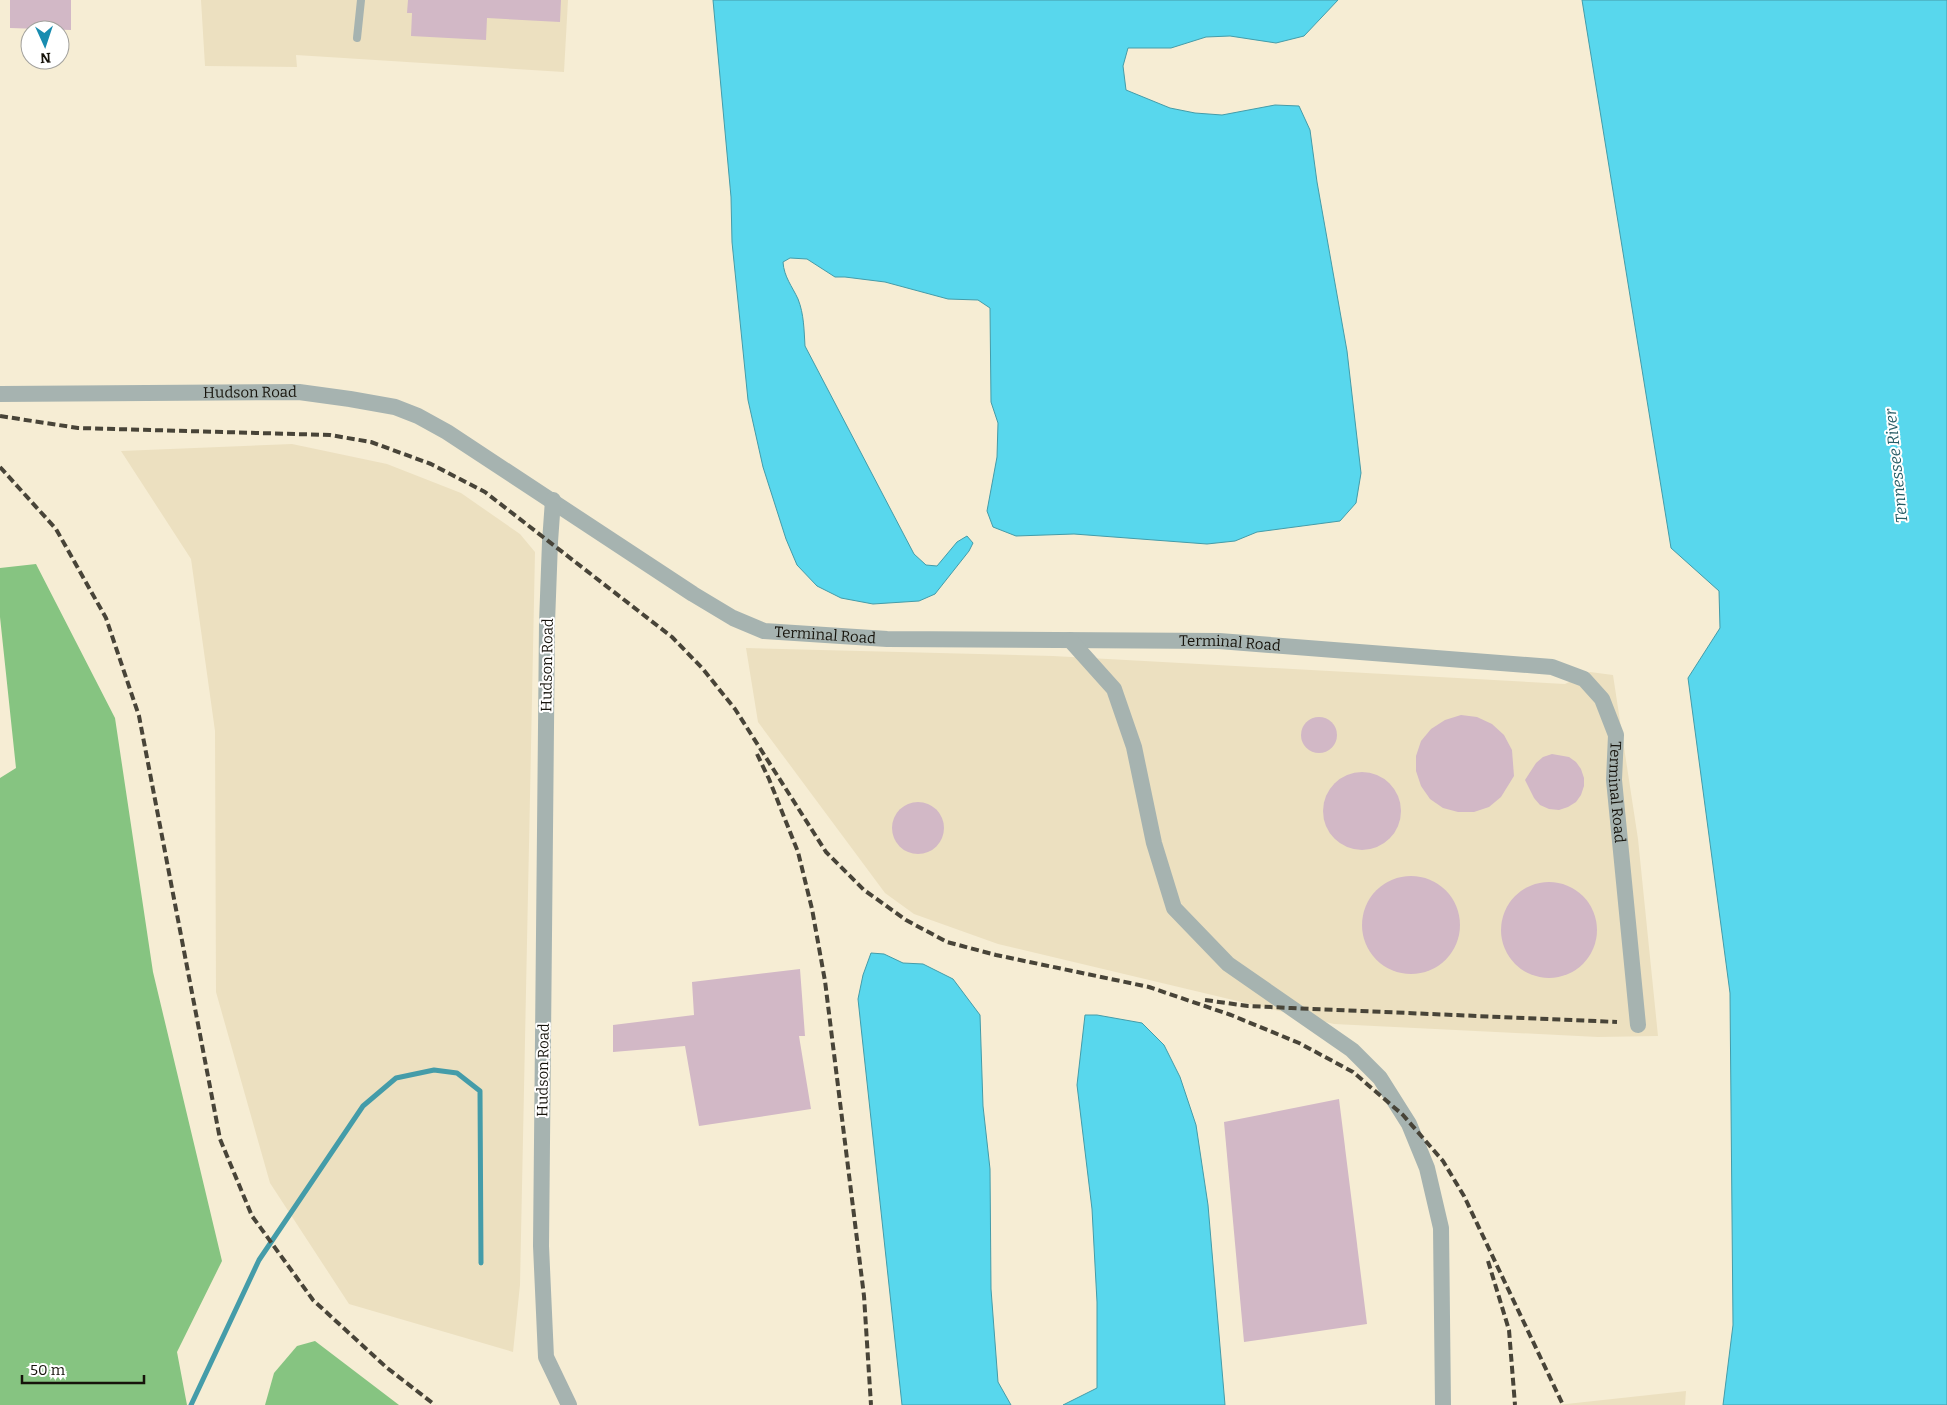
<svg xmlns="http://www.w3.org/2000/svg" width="1947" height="1405" font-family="Bitter,serif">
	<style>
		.built { fill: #ece0c0 }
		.forest { fill: #86c481 }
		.water { fill: #58d7ed; stroke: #449ca9 }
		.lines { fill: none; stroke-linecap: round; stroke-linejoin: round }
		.stream { stroke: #449ca9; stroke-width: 5 }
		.building { fill: #d2b8c6 }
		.lane { stroke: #a6b3b0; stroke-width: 8 }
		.street { stroke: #a6b3b0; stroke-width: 16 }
		.rail { stroke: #484438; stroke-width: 4; stroke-dasharray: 8 4; stroke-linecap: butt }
		.labels { text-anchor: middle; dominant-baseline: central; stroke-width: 4; stroke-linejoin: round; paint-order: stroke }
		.street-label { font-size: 15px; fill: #16130b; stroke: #fff }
		.water-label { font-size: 16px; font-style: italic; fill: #275c65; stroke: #fff }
	</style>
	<rect width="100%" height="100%" fill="#f6edd4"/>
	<g class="built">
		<polygon points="201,0 568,0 564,72 296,55 297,67 205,66"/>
		<polygon points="292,444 387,464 461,493 520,534 535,552 520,1285 513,1352 349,1304 270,1183 216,992 215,731 191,559 121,451"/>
		<polygon points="746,648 1053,656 1565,684 1590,672 1613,675 1638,839 1658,1036 1598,1037 1334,1024 998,944 914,914 885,893 758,722"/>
		<polygon points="1686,1391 1685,1405 1557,1405"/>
	</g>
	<g class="forest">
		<polygon points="36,564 115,718 153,972 222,1261 177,1352 187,1405 0,1405 0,778 16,768 0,617 0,568"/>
		<polygon points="315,1341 399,1405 265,1405 274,1373 297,1346"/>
	</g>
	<g class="water">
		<path d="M713,0H1338L1304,36L1276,43L1230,36L1206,37L1171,48H1128L1123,66L1126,90L1170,108L1195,113L1222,115L1275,105L1299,106L1310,130L1317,182L1347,351L1361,473L1356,503L1340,521L1257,532L1235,541L1207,544L1074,534L1016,536L993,527L987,511L997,457L998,423L991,402L990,308L978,300L948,299L885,282L845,277H835L807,259L790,258L783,262C784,277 792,286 798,299C804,314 804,330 805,346L914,554L926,565L937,566L957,542L967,536L973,543L969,551L935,594L919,601L873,604L841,598L817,586L797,565L786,539L763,467L748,400L732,242L731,197Z"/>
		<polygon points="1582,0 1947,0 1947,1405 1723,1405 1733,1325 1730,993 1688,678 1720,628 1719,591 1671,548"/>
		<polygon points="871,953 884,954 903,963 923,964 953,979 980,1015 983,1106 990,1169 991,1289 998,1382 1011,1405 902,1405 858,999 863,975"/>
		<polygon points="1085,1015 1097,1015 1142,1023 1164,1045 1180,1077 1196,1125 1208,1205 1225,1405 1063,1405 1097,1388 1097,1302 1092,1209 1077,1085"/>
	</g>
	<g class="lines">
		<polyline class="stream" points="191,1405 259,1260 363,1106 396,1078 434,1070 457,1073 480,1091 481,1263"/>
	</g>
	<g class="building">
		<polygon points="10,0 71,0 71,30 10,28"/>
		<polygon points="408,0 561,0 560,22 487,18 486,40 411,36 412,13 407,13"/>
		<polygon points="1461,715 1477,717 1492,724 1504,735 1512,750 1514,776 1501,797 1489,807 1474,812 1458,812 1443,808 1430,799 1421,786 1416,771 1416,756 1421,741 1431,729 1445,720"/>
		<circle cx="1319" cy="735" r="18"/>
		<polygon points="1552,754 1569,757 1576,762 1581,769 1584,778 1584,786 1581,795 1576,802 1568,807 1559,810 1549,809 1540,805 1534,798 1525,780 1536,763 1543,757"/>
		<circle cx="1362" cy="811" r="39"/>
		<circle cx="918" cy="828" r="26"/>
		<circle cx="1411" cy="925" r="49"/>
		<circle cx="1549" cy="930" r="48"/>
		<polygon points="800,969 805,1036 799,1036 811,1109 699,1126 685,1046 613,1052 613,1025 694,1015 692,982"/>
		<polygon points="1339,1099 1367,1324 1244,1342 1224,1122"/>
	</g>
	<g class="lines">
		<polyline class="lane" points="357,38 361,0"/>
		<g class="street">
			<path id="s1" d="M0,394L299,392L350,399L395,407L418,416L447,432L693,594L733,618L764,631L887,639L1219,641L1552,667L1584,679L1602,699L1616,735L1614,780L1638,1025"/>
			<polyline points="553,500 550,542 547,623 541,1246 546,1357 569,1405"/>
			<polyline points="1070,640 1114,689 1134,747 1154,843 1174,908 1228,964 1352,1050 1380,1078 1409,1124 1427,1168 1441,1228 1443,1405"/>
		</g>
		<g class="rail">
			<polyline points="0,416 78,428 330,435 371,442 431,464 485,492 672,637 703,669 735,709 826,852 864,890 906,920 947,942 996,955 1149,987 1231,1015 1299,1043 1353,1072 1403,1115 1443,1161 1464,1196 1563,1405"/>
			<polyline points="0,467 56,529 106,618 139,716 220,1139 252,1216 313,1300 386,1367 435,1405"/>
			<polyline points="757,754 769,779 798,852 812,909 825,981 864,1296 871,1405"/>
			<polyline points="1205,1000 1248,1006 1291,1008 1617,1022"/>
			<polyline points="1488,1261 1509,1330 1515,1405"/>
		</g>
	</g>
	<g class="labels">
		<g class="street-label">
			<text stroke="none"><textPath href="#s1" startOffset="250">Hudson Road</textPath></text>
			<text stroke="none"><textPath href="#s1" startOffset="890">Terminal Road</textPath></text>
			<text stroke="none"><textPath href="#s1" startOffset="1295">Terminal Road</textPath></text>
			<text transform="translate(547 665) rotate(-89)">Hudson Road</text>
			<text stroke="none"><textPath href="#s1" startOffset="1775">Terminal Road</textPath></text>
			<text transform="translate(543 1070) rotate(-89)">Hudson Road</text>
		</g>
		<g class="water-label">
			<text transform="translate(1896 466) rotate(-96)">Tennessee River</text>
		</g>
	</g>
	<g transform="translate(45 45) rotate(177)"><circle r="24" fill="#ffffff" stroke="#a2a19d"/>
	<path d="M0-4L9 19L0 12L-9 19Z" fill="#188cb0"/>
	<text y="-8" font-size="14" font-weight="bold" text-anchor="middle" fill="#16130b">N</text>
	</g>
	<path d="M22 1375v8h122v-8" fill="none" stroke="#16130b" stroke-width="2.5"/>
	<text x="30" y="1375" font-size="15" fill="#16130b" stroke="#ffffff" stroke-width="4" paint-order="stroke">50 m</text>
</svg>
